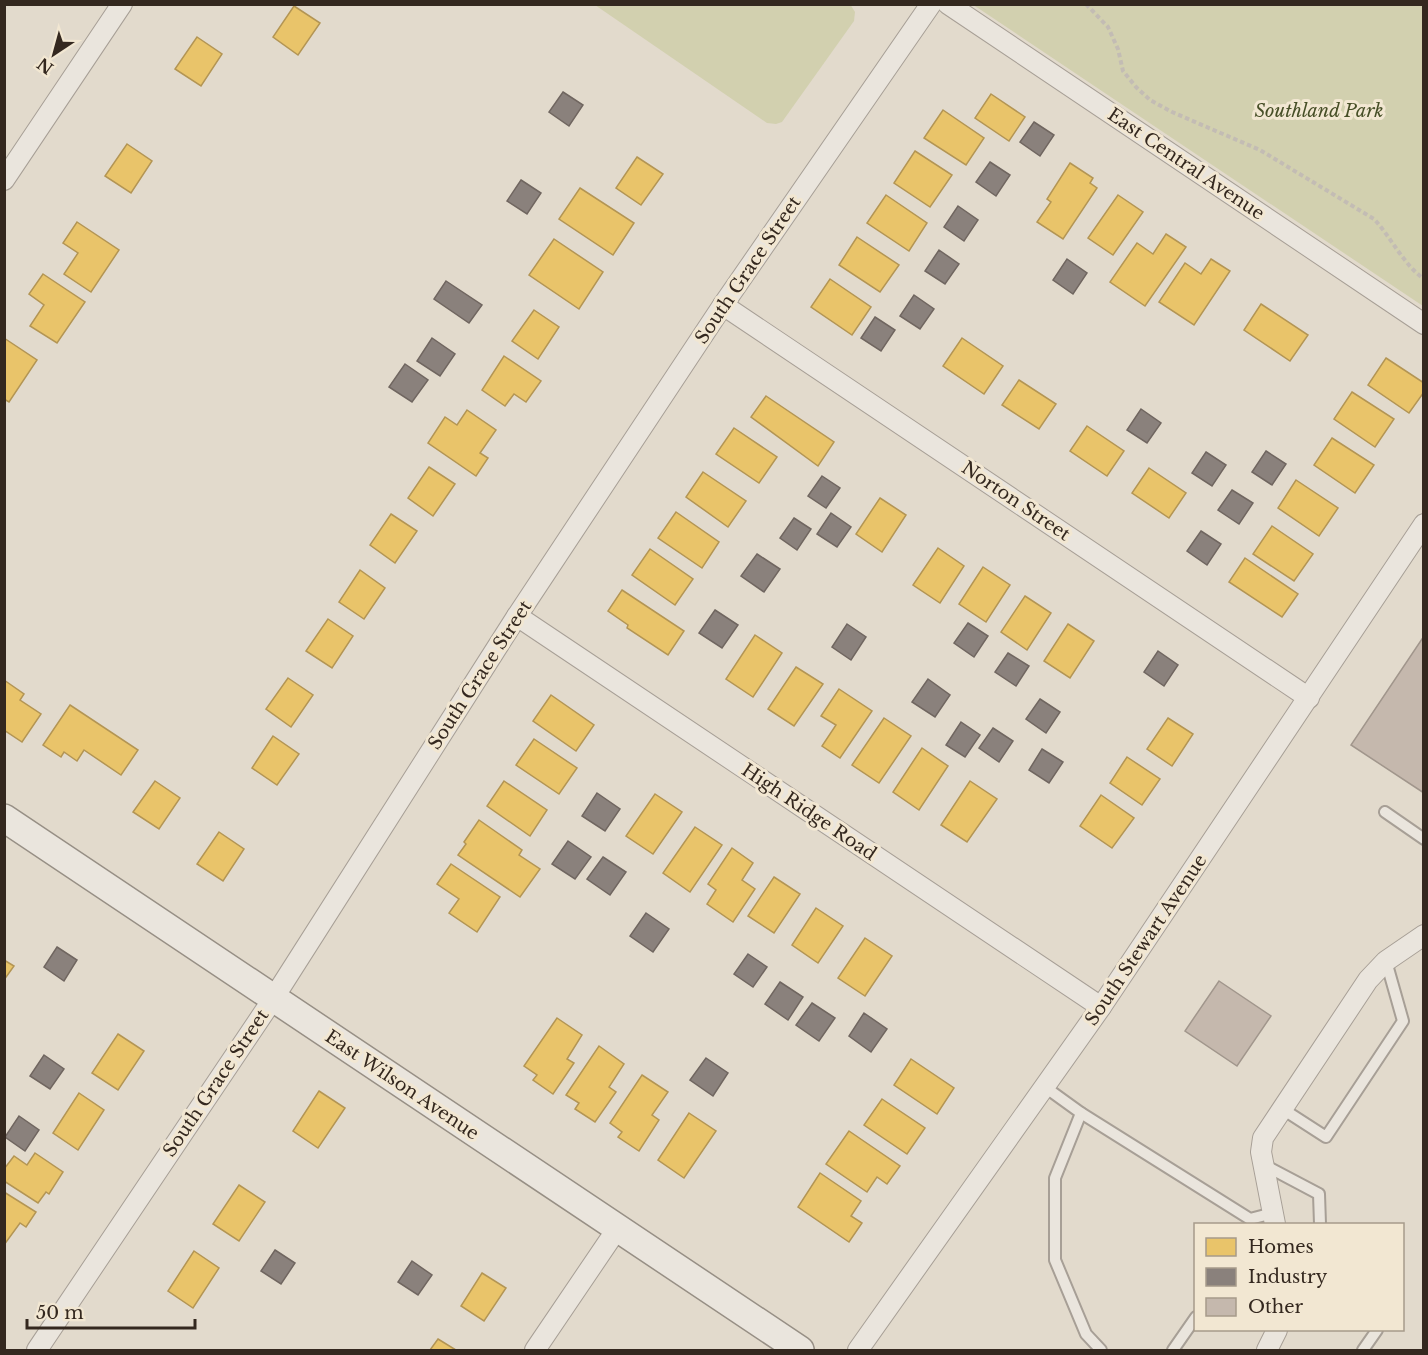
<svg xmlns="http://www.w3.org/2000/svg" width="1428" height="1355" font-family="'Libre Baskerville',serif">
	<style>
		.green { fill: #d2d0af }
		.homes { fill: #e9c46a; stroke: #b39554; stroke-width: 1.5 }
		.industry { fill: #8a817c; stroke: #706660; stroke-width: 1.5 }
		.building { fill: #c5b8ad; stroke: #a1968c; stroke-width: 1.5 }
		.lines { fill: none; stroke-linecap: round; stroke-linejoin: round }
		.lane-casing { stroke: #a79f96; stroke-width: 14 }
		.street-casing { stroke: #a79f96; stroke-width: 22 }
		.secondary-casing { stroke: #978f85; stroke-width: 30 }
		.path { stroke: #c3bcb4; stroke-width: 4; stroke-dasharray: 4.5 3; stroke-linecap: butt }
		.lane { stroke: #eae5dd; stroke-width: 10 }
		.street { stroke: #eae5dd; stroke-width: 20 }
		.secondary { stroke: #eae5dd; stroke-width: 27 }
		.labels { text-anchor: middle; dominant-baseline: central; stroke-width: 6; stroke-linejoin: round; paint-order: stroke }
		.park-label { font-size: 18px; font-style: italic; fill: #474f27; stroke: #f2e7d2 }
		.street-label { font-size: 18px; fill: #34281f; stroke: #f2e7d2 }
	</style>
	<rect width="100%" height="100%" fill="#e2dacc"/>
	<g class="green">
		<polygon points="850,4 855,12 854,21 782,122 776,124 767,123 595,5"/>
		<polygon points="973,5 1423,5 1423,306 978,8"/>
	</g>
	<g class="homes">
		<polygon points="294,6 320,23 298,55 273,37"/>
		<polygon points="197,37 222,54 201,86 175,69"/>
		<polygon points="991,94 1025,117 1009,141 975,118"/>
		<polygon points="943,110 984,138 966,165 924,138"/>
		<polygon points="127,144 152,161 131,193 105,176"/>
		<polygon points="915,151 952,175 930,207 894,183"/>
		<polygon points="637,157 663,174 641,205 616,188"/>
		<polygon points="1070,163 1093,178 1090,183 1097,188 1063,239 1037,222 1051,202 1047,199"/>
		<polygon points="580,188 634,223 613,255 559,219"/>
		<polygon points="886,195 927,223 909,251 867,223"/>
		<polygon points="1118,195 1143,212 1113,255 1088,238"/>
		<polygon points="77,222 119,250 91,292 64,274 78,253 63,243"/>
		<polygon points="1166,234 1186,247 1145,306 1110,282 1137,243 1153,254"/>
		<polygon points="857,237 899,265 880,292 839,265"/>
		<polygon points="554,239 603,272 579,309 529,275"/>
		<polygon points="1211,259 1230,271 1194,325 1159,302 1185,263 1201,274"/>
		<polygon points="43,274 85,302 57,343 30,326 44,305 29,294"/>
		<polygon points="830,279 871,307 852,335 811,307"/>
		<polygon points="1261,304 1308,335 1290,361 1244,330"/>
		<polygon points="534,310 559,327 538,359 512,341"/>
		<polygon points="4,338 37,360 9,402 4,399"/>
		<polygon points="962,338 1003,366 984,394 943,366"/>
		<polygon points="504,356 541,381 526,402 514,394 505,406 482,390"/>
		<polygon points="1386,358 1424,383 1424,392 1409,413 1368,385"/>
		<polygon points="1019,380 1056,404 1039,429 1002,405"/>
		<polygon points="1352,392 1394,419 1375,447 1334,419"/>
		<polygon points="766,396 834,442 818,466 751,417"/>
		<polygon points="467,410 496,430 480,453 488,458 476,476 428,443 445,417 457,425"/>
		<polygon points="1087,426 1124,451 1107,476 1070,451"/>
		<polygon points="734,428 777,457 759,483 716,454"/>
		<polygon points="1332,438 1374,465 1355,493 1314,465"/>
		<polygon points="429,467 455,484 433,516 408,498"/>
		<polygon points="1149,468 1186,493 1169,518 1132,493"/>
		<polygon points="703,472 746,501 728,527 686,497"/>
		<polygon points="1296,480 1338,508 1319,536 1278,508"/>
		<polygon points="880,498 906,515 882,552 856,534"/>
		<polygon points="676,512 719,542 702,568 658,538"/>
		<polygon points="391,514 417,531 395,563 370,545"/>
		<polygon points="1272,526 1313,554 1294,581 1253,554"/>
		<polygon points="938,548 964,566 940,603 913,585"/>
		<polygon points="650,549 693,579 675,605 632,575"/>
		<polygon points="1245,558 1298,594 1282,617 1229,582"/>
		<polygon points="983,567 1010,585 986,622 959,604"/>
		<polygon points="360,570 385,588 364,619 339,602"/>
		<polygon points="622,590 684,631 668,655 627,628 628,625 608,611"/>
		<polygon points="1025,596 1051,613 1027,650 1001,632"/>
		<polygon points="328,619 353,636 332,668 306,651"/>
		<polygon points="1068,624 1094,641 1070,678 1044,661"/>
		<polygon points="755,635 782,653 753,697 726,679"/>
		<polygon points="796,667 823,684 794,726 768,709"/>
		<polygon points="288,678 313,695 291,727 266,709"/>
		<polygon points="4,680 24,694 20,700 41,714 22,742 4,730"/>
		<polygon points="839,689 872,711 840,758 822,746 836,725 821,716"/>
		<polygon points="551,695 594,725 576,751 533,721"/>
		<polygon points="70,705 138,750 121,775 84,750 77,761 64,752 61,757 43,745"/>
		<polygon points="884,718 911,736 879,783 852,765"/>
		<polygon points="1168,718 1193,734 1172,766 1147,749"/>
		<polygon points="273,736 299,754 277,785 252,768"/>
		<polygon points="534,739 577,768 559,794 516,765"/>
		<polygon points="922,748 948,766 919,810 893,792"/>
		<polygon points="1127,757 1160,779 1142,805 1110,783"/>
		<polygon points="155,781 180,798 159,829 133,812"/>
		<polygon points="504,781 547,810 530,836 487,806"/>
		<polygon points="970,781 997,799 967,842 941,825"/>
		<polygon points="655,794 682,812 653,854 626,836"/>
		<polygon points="1101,795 1134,818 1112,848 1080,826"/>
		<polygon points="479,820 522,850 519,855 540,869 520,897 458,855 466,844 464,842"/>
		<polygon points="695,827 722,845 690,892 663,873"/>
		<polygon points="219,832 244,849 223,881 197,864"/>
		<polygon points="732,848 753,863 742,880 755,889 733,922 707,904 716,890 708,884"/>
		<polygon points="451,864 500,897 477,932 449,913 459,899 437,884"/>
		<polygon points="774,877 800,894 774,933 748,916"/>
		<polygon points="816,908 843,926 818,963 792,945"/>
		<polygon points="865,938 892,956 865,996 838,978"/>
		<polygon points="4,960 14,966 4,980"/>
		<polygon points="557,1018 582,1035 567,1059 574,1063 553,1094 533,1080 537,1075 524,1066"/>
		<polygon points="118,1034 144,1051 118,1090 92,1073"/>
		<polygon points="599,1046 624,1064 609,1087 616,1092 595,1122 575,1109 579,1103 566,1095"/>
		<polygon points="911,1059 954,1088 937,1114 894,1085"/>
		<polygon points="642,1075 668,1092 652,1115 659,1120 639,1151 618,1137 622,1132 610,1123"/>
		<polygon points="319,1091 345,1108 318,1148 293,1131"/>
		<polygon points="79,1093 104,1110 78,1150 53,1133"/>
		<polygon points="882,1099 925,1128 907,1154 864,1125"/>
		<polygon points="689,1113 716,1131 684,1178 658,1160"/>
		<polygon points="849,1131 900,1166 887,1184 877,1177 867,1192 826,1164"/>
		<polygon points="35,1153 63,1172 49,1194 46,1192 38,1203 4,1181 4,1169 14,1156 27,1165"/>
		<polygon points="820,1173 861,1201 851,1216 862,1223 849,1242 798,1207"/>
		<polygon points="239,1185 265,1202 239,1241 213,1224"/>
		<polygon points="4,1192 36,1212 26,1227 20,1223 4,1245"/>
		<polygon points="194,1251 219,1268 193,1308 168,1291"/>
		<polygon points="482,1273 506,1288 484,1321 461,1306"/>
		<polygon points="438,1339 456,1350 430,1350"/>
	</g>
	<g class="industry">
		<polygon points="563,92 583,105 569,126 549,112"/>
		<polygon points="1034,122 1054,135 1040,156 1020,142"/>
		<polygon points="990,162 1010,175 996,196 976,182"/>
		<polygon points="521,180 541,193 527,214 507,201"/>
		<polygon points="958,206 978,220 964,241 944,227"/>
		<polygon points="939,250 959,264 945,284 925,271"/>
		<polygon points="1067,259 1087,273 1073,294 1053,280"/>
		<polygon points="446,281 482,305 469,323 434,299"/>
		<polygon points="914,295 934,309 920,329 900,316"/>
		<polygon points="875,317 895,330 881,351 861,338"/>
		<polygon points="432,338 455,354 440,376 417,361"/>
		<polygon points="405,364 428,380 412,402 389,387"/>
		<polygon points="1141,409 1161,423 1147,443 1127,430"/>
		<polygon points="1266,451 1286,464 1272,485 1252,472"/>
		<polygon points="1206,452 1226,465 1212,486 1192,473"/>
		<polygon points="822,476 840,488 826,508 808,496"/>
		<polygon points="1232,490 1253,503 1239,524 1218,510"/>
		<polygon points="831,513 851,527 837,547 817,534"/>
		<polygon points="794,518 811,529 797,550 780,538"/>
		<polygon points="1201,531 1221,544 1207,565 1187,551"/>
		<polygon points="757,554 780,569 764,592 741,576"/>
		<polygon points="715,610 738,625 722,648 699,633"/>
		<polygon points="968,623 988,636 974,657 954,643"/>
		<polygon points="847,624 866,637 851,660 832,647"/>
		<polygon points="1158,651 1178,665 1164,686 1144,672"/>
		<polygon points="1008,653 1029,666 1016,686 995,672"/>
		<polygon points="928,679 950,695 935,717 912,702"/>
		<polygon points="1040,699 1060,712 1046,733 1026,719"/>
		<polygon points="961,722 980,735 965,757 946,745"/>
		<polygon points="993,728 1013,741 999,762 979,748"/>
		<polygon points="1042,749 1063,762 1049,783 1029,770"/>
		<polygon points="597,793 620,809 605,831 582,816"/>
		<polygon points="568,841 591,857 575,879 552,864"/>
		<polygon points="603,857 626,872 610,895 587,879"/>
		<polygon points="646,913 669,929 653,952 630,936"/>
		<polygon points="57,947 77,960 64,981 44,967"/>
		<polygon points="748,954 767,967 753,987 734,974"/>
		<polygon points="780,982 803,997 788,1020 765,1004"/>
		<polygon points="812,1003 835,1018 819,1041 796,1025"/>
		<polygon points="864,1013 887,1029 871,1052 849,1036"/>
		<polygon points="44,1055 64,1069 50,1089 30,1076"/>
		<polygon points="706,1058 728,1073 713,1096 690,1080"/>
		<polygon points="19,1116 39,1130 25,1151 5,1137"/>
		<polygon points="275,1250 295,1263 281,1284 261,1271"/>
		<polygon points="412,1261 432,1275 418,1295 398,1282"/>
	</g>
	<g class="building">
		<polygon points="1424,636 1424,793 1351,745"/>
		<polygon points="1219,981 1271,1016 1237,1066 1185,1031"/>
	</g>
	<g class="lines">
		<defs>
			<g id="lane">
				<polyline points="1385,812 1424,839"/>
				<polyline points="1045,1087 1081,1113 1055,1178 1055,1260 1086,1334 1101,1350"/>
				<polyline points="1281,1108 1326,1137 1403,1021 1386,961"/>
				<polyline points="1081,1113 1250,1219 1273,1213"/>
				<polyline points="1264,1165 1319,1194 1320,1224"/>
				<polyline points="1173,1350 1196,1317"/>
				<polyline points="1363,1350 1377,1330"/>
			</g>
			<g id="street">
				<polyline points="948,4 1424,324"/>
				<polyline points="4,180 122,4"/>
				<polyline points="723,305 1309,698"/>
				<polyline points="517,616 1101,1007"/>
				<polyline points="1275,1224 1261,1152 1263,1138 1368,980 1386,961 1424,935"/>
				<polyline points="37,1350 273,999 517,616 723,305 931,4"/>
				<polyline points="535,1350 617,1229"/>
				<polyline points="858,1350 1101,1007 1424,524"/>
				<polyline points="1267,1350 1277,1330"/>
			</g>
			<polyline id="secondary" points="4,818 800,1350"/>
		</defs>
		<use href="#lane" class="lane-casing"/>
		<use href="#street" class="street-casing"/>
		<use href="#secondary" class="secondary-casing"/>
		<path class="path" d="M1086,4L1108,27L1118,49L1123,71L1136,87L1150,100L1172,112L1260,150L1374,219C1391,237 1403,264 1424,279"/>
		<use href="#lane" class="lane"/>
		<use href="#street" class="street"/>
		<use href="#secondary" class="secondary"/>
	</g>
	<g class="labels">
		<g class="park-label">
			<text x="1319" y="111">Southland Park</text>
		</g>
		<g class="street-label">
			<text transform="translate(1186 164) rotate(34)">East Central Avenue</text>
			<text transform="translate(748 270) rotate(-56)">South Grace Street</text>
			<text transform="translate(1016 501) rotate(34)">Norton Street</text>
			<text transform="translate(480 675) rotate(-57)">South Grace Street</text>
			<text transform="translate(809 812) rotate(34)">High Ridge Road</text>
			<text transform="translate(1146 940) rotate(-56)">South Stewart Avenue</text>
			<text transform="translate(216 1083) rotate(-56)">South Grace Street</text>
			<text transform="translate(402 1085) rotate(34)">East Wilson Avenue</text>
		</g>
	</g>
	<rect width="1428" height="1355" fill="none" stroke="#34281f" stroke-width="12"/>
	<rect x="1194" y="1223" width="210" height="108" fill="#f2e7d2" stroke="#a69b8a" stroke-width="1.5"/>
	<rect x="1206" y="1238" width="30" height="18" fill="#e9c46a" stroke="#a69b8a" stroke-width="1.5"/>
	<text x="1248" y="1253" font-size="18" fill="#34281f">Homes</text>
	<rect x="1206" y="1268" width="30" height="18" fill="#8a817c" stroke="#a69b8a" stroke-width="1.5"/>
	<text x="1248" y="1283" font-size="18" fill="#34281f">Industry</text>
	<rect x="1206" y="1298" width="30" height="18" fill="#c5b8ad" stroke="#a69b8a" stroke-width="1.5"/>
	<text x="1248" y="1313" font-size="18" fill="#34281f">Other</text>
	<g transform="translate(54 54) rotate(216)" stroke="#f2e7d2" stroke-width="4.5" paint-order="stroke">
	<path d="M0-4.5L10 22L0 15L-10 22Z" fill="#34281f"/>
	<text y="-9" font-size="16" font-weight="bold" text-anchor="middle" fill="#34281f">N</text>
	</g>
	<path d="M27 1319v9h168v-9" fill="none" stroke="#34281f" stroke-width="3"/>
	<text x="36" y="1319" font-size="18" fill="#34281f" stroke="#f2e7d2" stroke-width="4.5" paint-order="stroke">50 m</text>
</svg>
